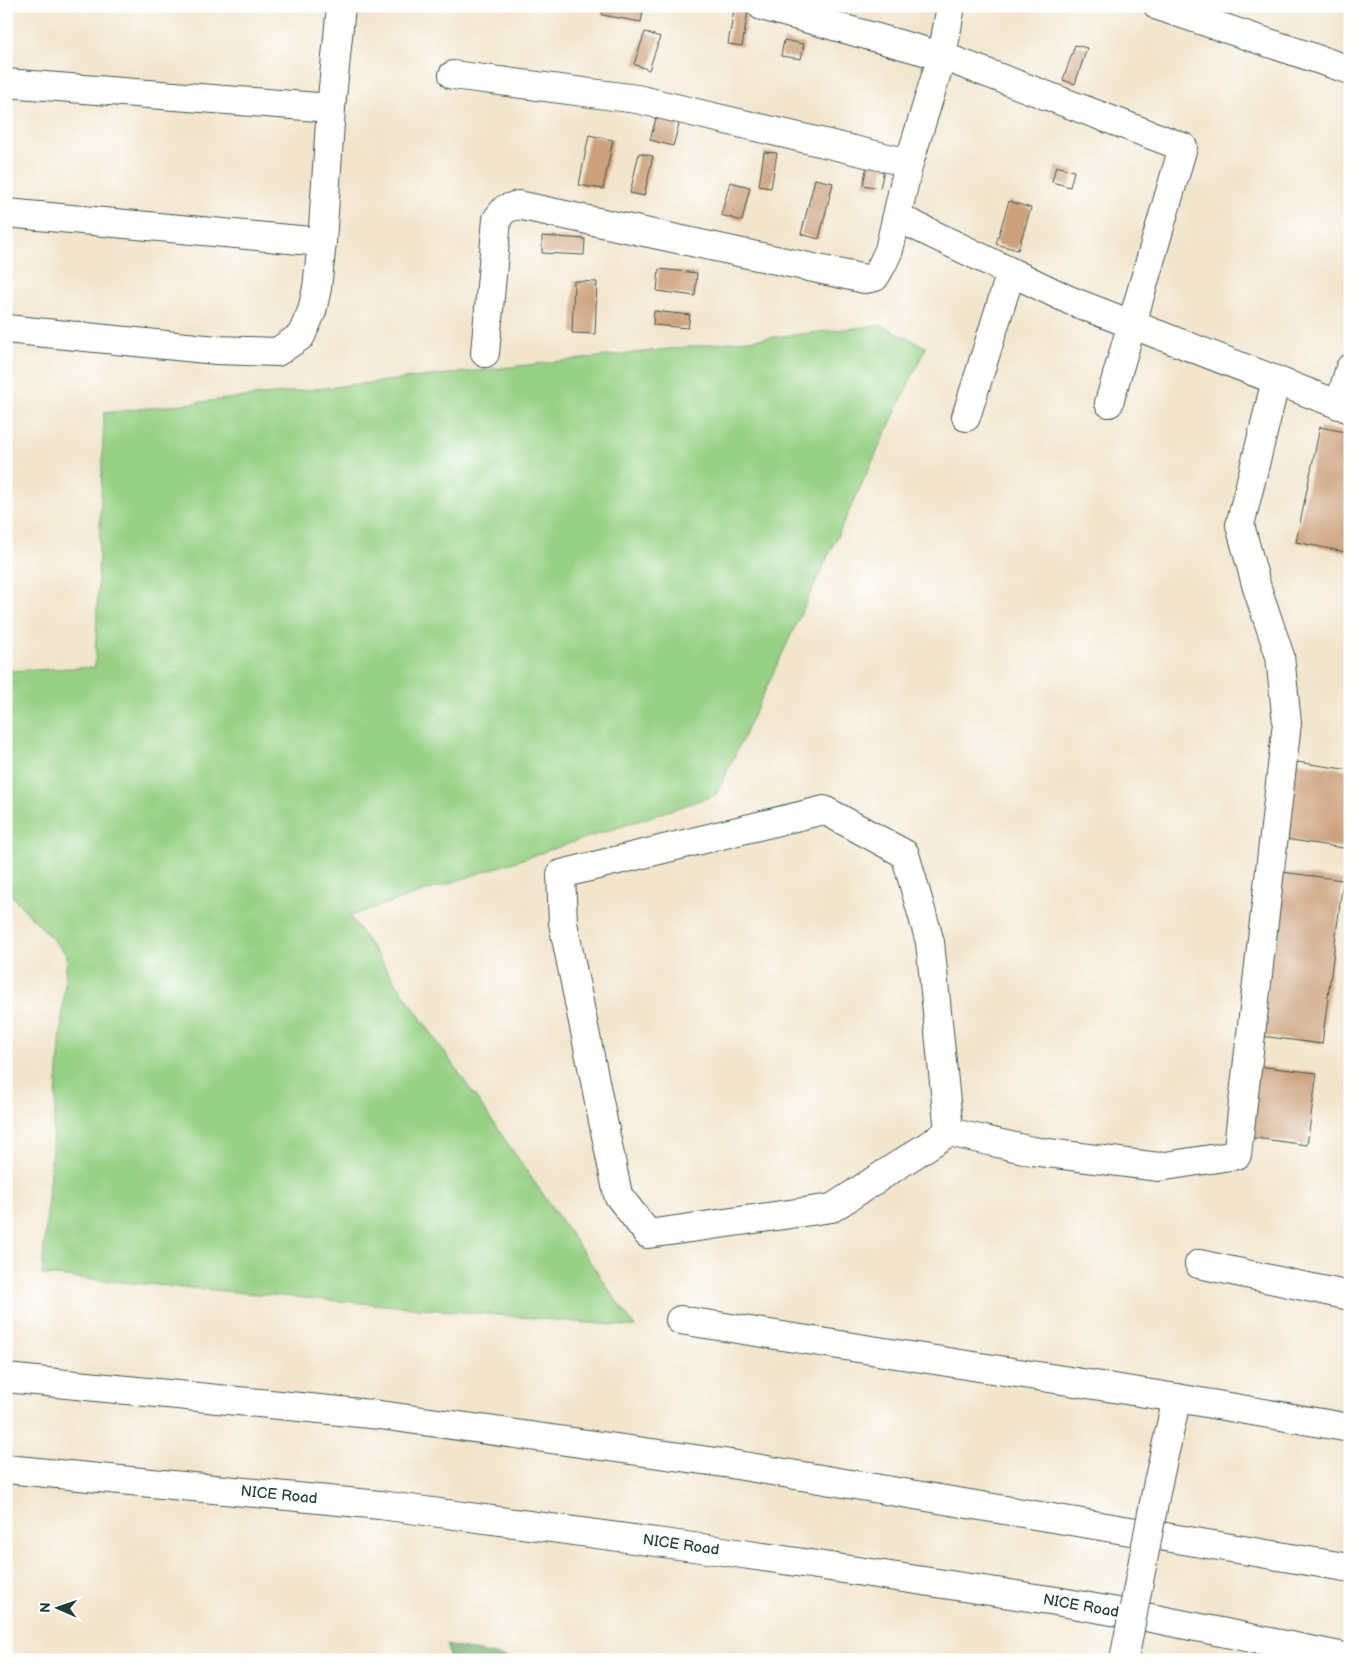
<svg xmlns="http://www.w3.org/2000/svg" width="1356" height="1666" font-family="'Balsamiq Sans',sans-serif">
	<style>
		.green { fill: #97d185; stroke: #5b875c }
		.forest { fill: #79b372; stroke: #4c7853 }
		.building { fill: #cca17c }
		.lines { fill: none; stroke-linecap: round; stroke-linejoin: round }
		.minor-casing { stroke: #3f564b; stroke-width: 30 }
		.highway-casing { stroke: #3f564b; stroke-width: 30 }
		.minor { stroke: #fff; stroke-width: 28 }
		.highway { stroke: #fff; stroke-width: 28 }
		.minor-bridge-casing { stroke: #3f564b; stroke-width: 30; stroke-linecap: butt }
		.minor-bridge { stroke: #fff; stroke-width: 28 }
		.labels { text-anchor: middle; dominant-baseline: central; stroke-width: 5; stroke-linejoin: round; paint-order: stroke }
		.street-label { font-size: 15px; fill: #1f3d34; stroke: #fff }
	</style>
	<rect width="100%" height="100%" fill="#fff"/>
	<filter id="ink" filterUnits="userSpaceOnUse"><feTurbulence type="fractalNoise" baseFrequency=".02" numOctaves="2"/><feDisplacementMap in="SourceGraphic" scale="10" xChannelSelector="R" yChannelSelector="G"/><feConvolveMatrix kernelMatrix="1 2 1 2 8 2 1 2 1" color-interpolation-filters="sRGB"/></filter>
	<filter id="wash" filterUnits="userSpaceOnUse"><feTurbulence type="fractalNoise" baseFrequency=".0096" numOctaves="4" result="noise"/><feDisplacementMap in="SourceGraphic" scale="20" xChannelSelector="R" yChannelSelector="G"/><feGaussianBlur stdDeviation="1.12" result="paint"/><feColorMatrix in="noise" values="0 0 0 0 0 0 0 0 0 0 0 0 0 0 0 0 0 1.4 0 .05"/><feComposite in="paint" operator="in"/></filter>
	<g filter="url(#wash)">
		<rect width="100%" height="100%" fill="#f2e5cc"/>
		<polygon class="green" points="881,325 926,347 716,795 350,916 635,1327 42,1275 67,955 6,890 6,671 95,667 104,413"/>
		<polygon class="forest" points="447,1645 519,1660 450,1660"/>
		<g id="blocks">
			<g class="building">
				<polygon points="604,6 644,6 641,22 602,15"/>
				<polygon points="734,10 748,12 742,46 728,44"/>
				<polygon points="645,32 660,37 649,70 634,64"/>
				<polygon points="784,40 804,44 801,59 781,56"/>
				<polygon points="1075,45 1087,48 1075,84 1063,80"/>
				<polygon points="658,111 681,117 673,146 650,140"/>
				<polygon points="589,135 613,140 603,189 579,185"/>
				<polygon points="764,152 777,153 771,188 759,186"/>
				<polygon points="639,153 653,156 644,196 630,193"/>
				<polygon points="868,161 885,165 880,188 863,185"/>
				<polygon points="1056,166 1074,171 1070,187 1052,182"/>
				<polygon points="815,179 833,183 819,239 801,234"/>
				<polygon points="730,182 750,187 742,221 721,215"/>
				<polygon points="1009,201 1031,208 1018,250 996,244"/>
				<polygon points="542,236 585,239 584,255 542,253"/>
				<polygon points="659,269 697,273 695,296 657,291"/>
				<polygon points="574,281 597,282 595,334 572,333"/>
				<polygon points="654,311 690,315 688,328 653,325"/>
				<polygon points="1320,427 1350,433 1350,553 1296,542"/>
				<polygon points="1297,762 1350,770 1350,849 1285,839"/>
				<polygon points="1282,872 1343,880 1322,1044 1261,1036"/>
				<polygon points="1257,1066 1317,1073 1307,1145 1248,1137"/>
			</g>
		</g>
	</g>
	<g filter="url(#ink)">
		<use href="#blocks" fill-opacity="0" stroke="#3f564b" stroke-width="1"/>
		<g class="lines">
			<defs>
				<g id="minor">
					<polyline points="762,6 942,56 1183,147 1109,403"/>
					<polyline points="1158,6 1350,70"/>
					<polyline points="453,75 637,99 909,163"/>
					<polyline points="6,83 331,108"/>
					<polyline points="6,213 322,242"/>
					<polyline points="897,217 1069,300 1350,409"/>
					<polyline points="6,329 216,350 277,352 301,336 312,311 317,288 322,242 331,108 341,6"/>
					<polyline points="485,353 497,219 505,209 518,205 865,279 875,277 882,265 889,250 909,163 942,56 951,6"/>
					<polyline points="1339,405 1350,368"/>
					<polyline points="966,417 1011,272"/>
					<polyline points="949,1132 832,1208 648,1234 618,1195 563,923 561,874 824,810 905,854 930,942 949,1132 1032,1151 1159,1167 1237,1155 1287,723 1280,656 1257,588 1240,525 1276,380"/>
					<polyline points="1199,1264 1350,1296"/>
					<polyline points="680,1320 1177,1398 1350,1428"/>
					<polyline points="1158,1482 1177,1398"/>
				</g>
				<g id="highway">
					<polyline points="6,1378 380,1415 731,1464 1350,1568"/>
					<polyline points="6,1469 380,1505 723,1551 1056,1601 1151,1618 1350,1658"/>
				</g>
			</defs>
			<use href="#minor" class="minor-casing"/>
			<use href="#highway" class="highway-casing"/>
			<use href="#minor" class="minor"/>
			<use href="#highway" class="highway"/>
			<defs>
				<polyline id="minor-bridge" points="1124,1660 1158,1482"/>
			</defs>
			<use href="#minor-bridge" class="minor-bridge-casing"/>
			<use href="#minor-bridge" class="minor-bridge"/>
		</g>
	</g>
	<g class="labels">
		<g class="street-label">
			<text transform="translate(279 1495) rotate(6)">NICE Road</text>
			<text transform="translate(681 1545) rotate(8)">NICE Road</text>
			<text transform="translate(1081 1606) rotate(10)">NICE Road</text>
		</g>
	</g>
	<rect width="1356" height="1666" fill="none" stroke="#fff" stroke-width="25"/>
	<g transform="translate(58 1608) rotate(272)" stroke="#ffffff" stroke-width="4" paint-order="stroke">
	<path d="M0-4L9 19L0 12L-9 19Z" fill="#1f3d34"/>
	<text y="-8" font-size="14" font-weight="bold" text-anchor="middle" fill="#1f3d34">N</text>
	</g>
</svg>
